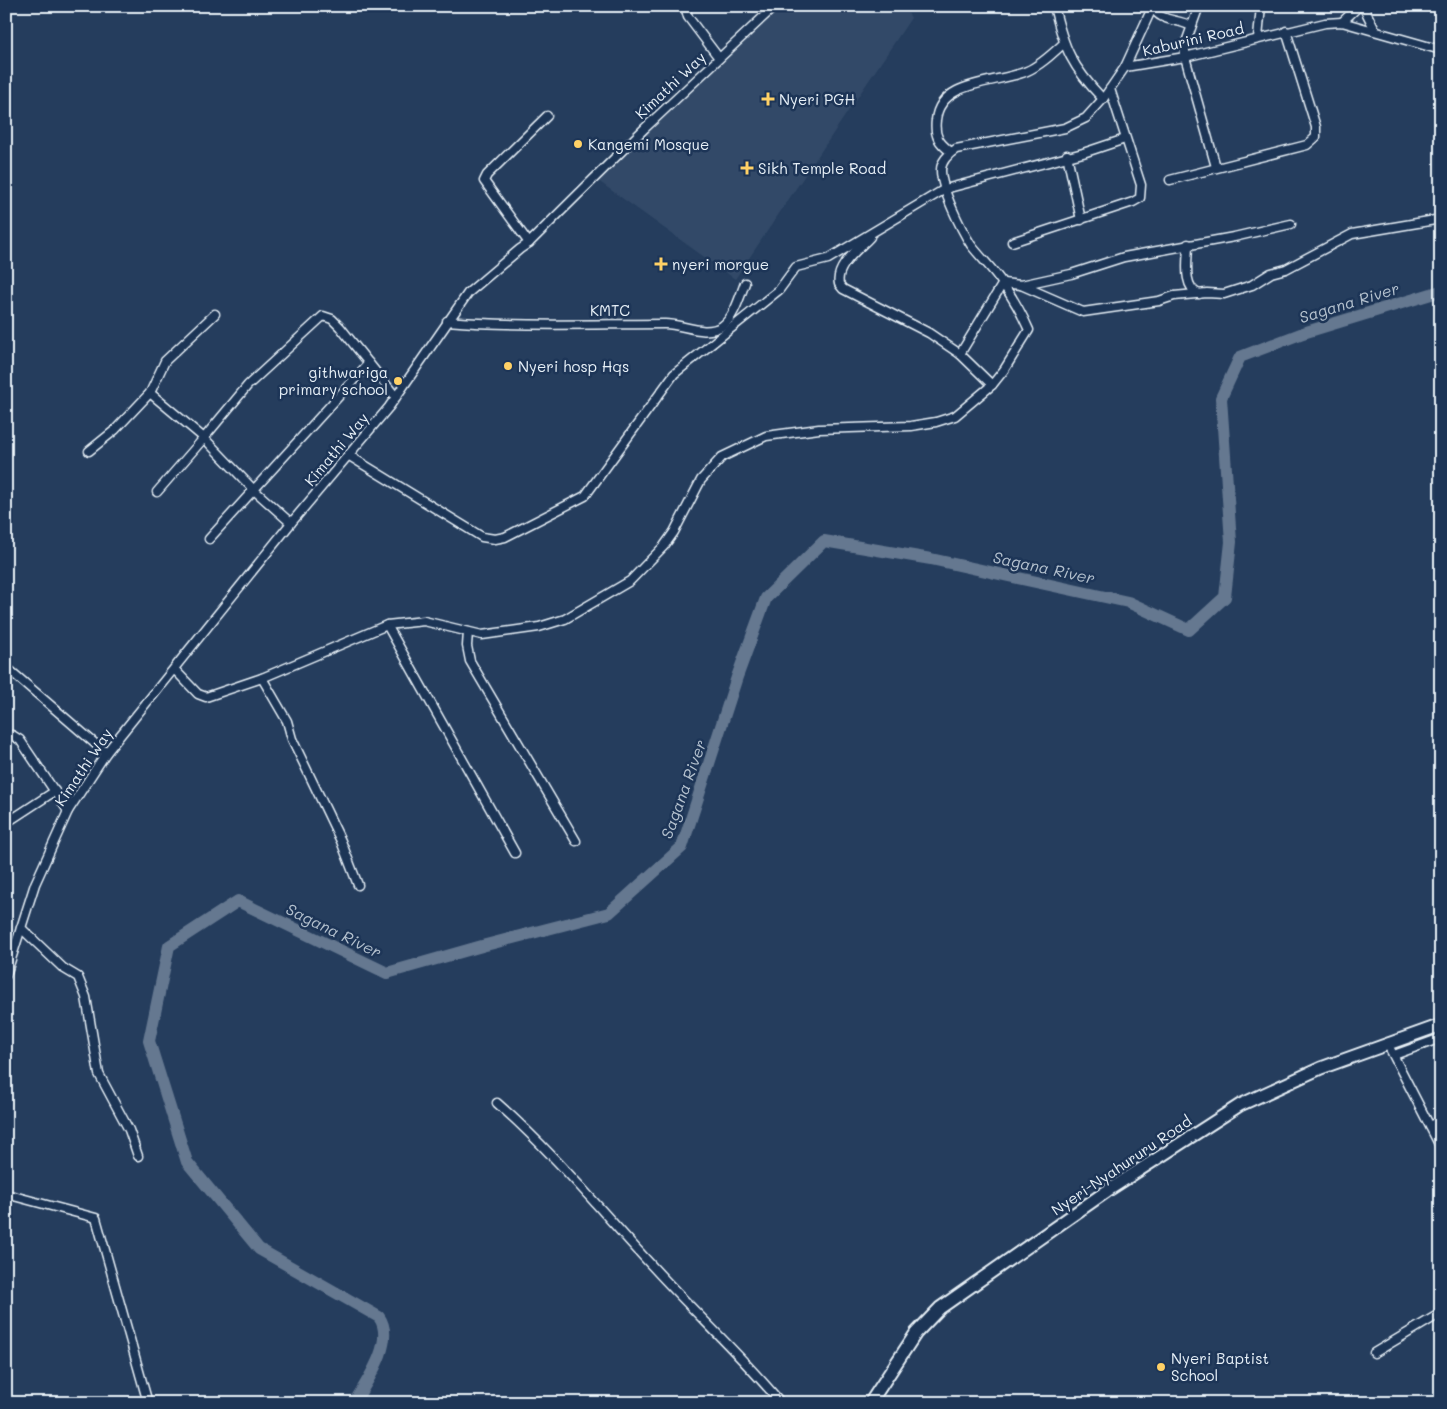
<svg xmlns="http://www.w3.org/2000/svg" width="1447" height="1409" font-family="Mali,sans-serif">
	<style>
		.built { fill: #334a68 }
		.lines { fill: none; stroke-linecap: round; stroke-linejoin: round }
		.river { stroke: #657890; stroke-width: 12 }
		.minor-casing { stroke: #e8f1f8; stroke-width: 11 }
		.secondary-casing { stroke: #e8f1f8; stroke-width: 15 }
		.minor { stroke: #1d3557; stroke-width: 8 }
		.secondary { stroke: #1d3557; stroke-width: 11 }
		.poi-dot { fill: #ffd166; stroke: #1d3557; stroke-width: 2 }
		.labels { text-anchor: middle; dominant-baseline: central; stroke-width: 5; stroke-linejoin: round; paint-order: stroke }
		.street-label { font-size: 15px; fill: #e8f1f8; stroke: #1d3557 }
		.poi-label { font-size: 15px; fill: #e8f1f8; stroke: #1d3557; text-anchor: start }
		.water-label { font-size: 16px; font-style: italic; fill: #b4c1ce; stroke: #1d3557 }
	</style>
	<rect width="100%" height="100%" fill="#253d5d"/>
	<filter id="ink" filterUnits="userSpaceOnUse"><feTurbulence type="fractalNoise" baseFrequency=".02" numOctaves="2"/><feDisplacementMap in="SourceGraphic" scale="10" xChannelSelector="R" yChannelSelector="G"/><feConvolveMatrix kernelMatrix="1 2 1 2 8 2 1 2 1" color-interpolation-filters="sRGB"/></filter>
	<g filter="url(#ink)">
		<polygon class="built" points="776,6 904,6 911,18 735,279 597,180"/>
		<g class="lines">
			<path class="river" d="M354,1403C367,1381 396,1341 379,1317L259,1249L187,1162L149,1041L169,946L238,901L387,973L482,946L609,913L682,847L737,677L766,598L824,541L931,559L1128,602L1189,630L1225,597L1231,542L1221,398L1240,357L1303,333L1441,291"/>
			<defs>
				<g id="minor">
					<polyline points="685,6 688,17 719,58"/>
					<path d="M1054,6C1064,49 1072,67 1103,99"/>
					<polyline points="1199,6 1185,45 1185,57 1216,167"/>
					<polyline points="1363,6 1375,30"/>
					<path d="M1152,7C1162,23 1176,18 1191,26"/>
					<polyline points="1342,22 1359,6"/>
					<polyline points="1258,38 1261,6"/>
					<polyline points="1125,67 1185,57 1325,23 1342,22 1441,50"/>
					<path d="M951,152C939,143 934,136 936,120C940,79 998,84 1027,71C1041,65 1053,53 1064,43"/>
					<polyline points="1067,155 1081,220"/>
					<polyline points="1170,180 1307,145 1316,137 1316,127 1286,31"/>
					<path d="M870,237C859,249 835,266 839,284L843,289L929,333L960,354L992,385"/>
					<polyline points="1012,242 1133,202 1140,198 1141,185 1110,89"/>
					<polyline points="529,243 484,181 487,175 547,116"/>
					<path d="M1188,244C1188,260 1182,287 1199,294"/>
					<polyline points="1021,285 1083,312 1159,301 1174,296 1207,293 1224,294 1252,285 1271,273 1286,269 1352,234 1441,219"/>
					<path d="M447,321C520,327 593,324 665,324C683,324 705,337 722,326C734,318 740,296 745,283"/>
					<polyline points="960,354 1003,283 1021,285 1071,274 1124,257 1234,237 1291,224"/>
					<polyline points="150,393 204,438 157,492"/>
					<polyline points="89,451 115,430 150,393 165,361 215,314"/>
					<polyline points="348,455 482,537 495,539 505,537 585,496 674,374 779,290 796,267 828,259 945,189 1083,153 1125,139"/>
					<polyline points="291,523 254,490 204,438 248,385 323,316 332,319 340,327 396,397"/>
					<polyline points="209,539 369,363"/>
					<polyline points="387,625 515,853"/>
					<polyline points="468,632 467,646 470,661 576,841"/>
					<polyline points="6,667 106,753"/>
					<path d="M175,670L198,694L206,697L262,678L387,625L424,621L482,635L539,627L565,619L630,581L664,546L674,532L701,480L722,457L766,436L819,429L911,426L936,422L955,416L992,385L1004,370L1029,330C1022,314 1013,298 1003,284C994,270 981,258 971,245C961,229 941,189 941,170C941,162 948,154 956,149L1065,128L1086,118L1103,99L1125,67L1153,6"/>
					<polyline points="262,678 287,721 292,739 341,841 358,885"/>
					<polyline points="6,736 12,735 20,740 68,811"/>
					<polyline points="6,823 55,791"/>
					<polyline points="21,928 63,968 78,977 86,997 99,1074 129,1130 138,1156"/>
					<polyline points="6,975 35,884 68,811 106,753 291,523 389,407 468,293 520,249 529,243 645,128 775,6"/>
					<polyline points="1387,1043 1441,1148"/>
					<polyline points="1394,1055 1441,1038"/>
					<path d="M497,1103C554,1153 602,1212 654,1268C696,1314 741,1355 781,1403"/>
					<polyline points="1430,1126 1441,1121"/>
					<polyline points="6,1194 96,1218 148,1403"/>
					<polyline points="1374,1353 1441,1313"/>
				</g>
				<polyline id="secondary" points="870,1403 916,1333 940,1308 1107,1191 1240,1105 1321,1068 1441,1025"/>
			</defs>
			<use href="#minor" class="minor-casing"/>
			<use href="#secondary" class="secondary-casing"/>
			<use href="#minor" class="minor"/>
			<use href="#secondary" class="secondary"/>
		</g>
	</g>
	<g class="poi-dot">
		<path d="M765.5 91.5h5v5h5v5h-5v5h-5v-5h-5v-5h5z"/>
		<circle cx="578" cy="144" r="5"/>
		<path d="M744.5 160.5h5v5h5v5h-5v5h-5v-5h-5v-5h5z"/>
		<path d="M658.5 256.5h5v5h5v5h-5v5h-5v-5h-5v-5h5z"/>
		<circle cx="508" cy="366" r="5"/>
		<circle cx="398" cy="381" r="5"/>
		<circle cx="1161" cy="1367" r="5"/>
	</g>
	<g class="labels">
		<g class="street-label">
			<text transform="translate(1193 39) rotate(-13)">Kaburini Road</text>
			<text transform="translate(670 85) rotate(-43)">Kimathi Way</text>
			<text x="610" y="310">KMTC</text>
			<text transform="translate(336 449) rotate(-50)">Kimathi Way</text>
			<text transform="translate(83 767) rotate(-56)">Kimathi Way</text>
			<text transform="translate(1121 1165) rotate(-34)">Nyeri-Nyahururu Road</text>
		</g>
		<g class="poi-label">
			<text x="779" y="99">Nyeri PGH</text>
			<text x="588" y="144">Kangemi Mosque</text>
			<text x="758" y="168">Sikh Temple Road</text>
			<text x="672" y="264">nyeri morgue</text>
			<text x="518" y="366">Nyeri hosp Hqs</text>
			<text x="388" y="372" text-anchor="end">githwariga<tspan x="388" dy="17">primary school</tspan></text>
			<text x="1171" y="1358">Nyeri Baptist<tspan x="1171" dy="17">School</tspan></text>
		</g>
		<g class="water-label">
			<text transform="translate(1349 302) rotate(-17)">Sagana River</text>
			<text transform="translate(1044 567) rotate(12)">Sagana River</text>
			<text transform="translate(683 789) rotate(-70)">Sagana River</text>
			<text transform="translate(334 930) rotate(26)">Sagana River</text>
		</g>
	</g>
	<rect width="1447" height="1409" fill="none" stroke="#1d3557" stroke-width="25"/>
	<rect x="12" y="12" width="1422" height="1384" fill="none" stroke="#e8f1f8" stroke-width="2" filter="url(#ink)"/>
</svg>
